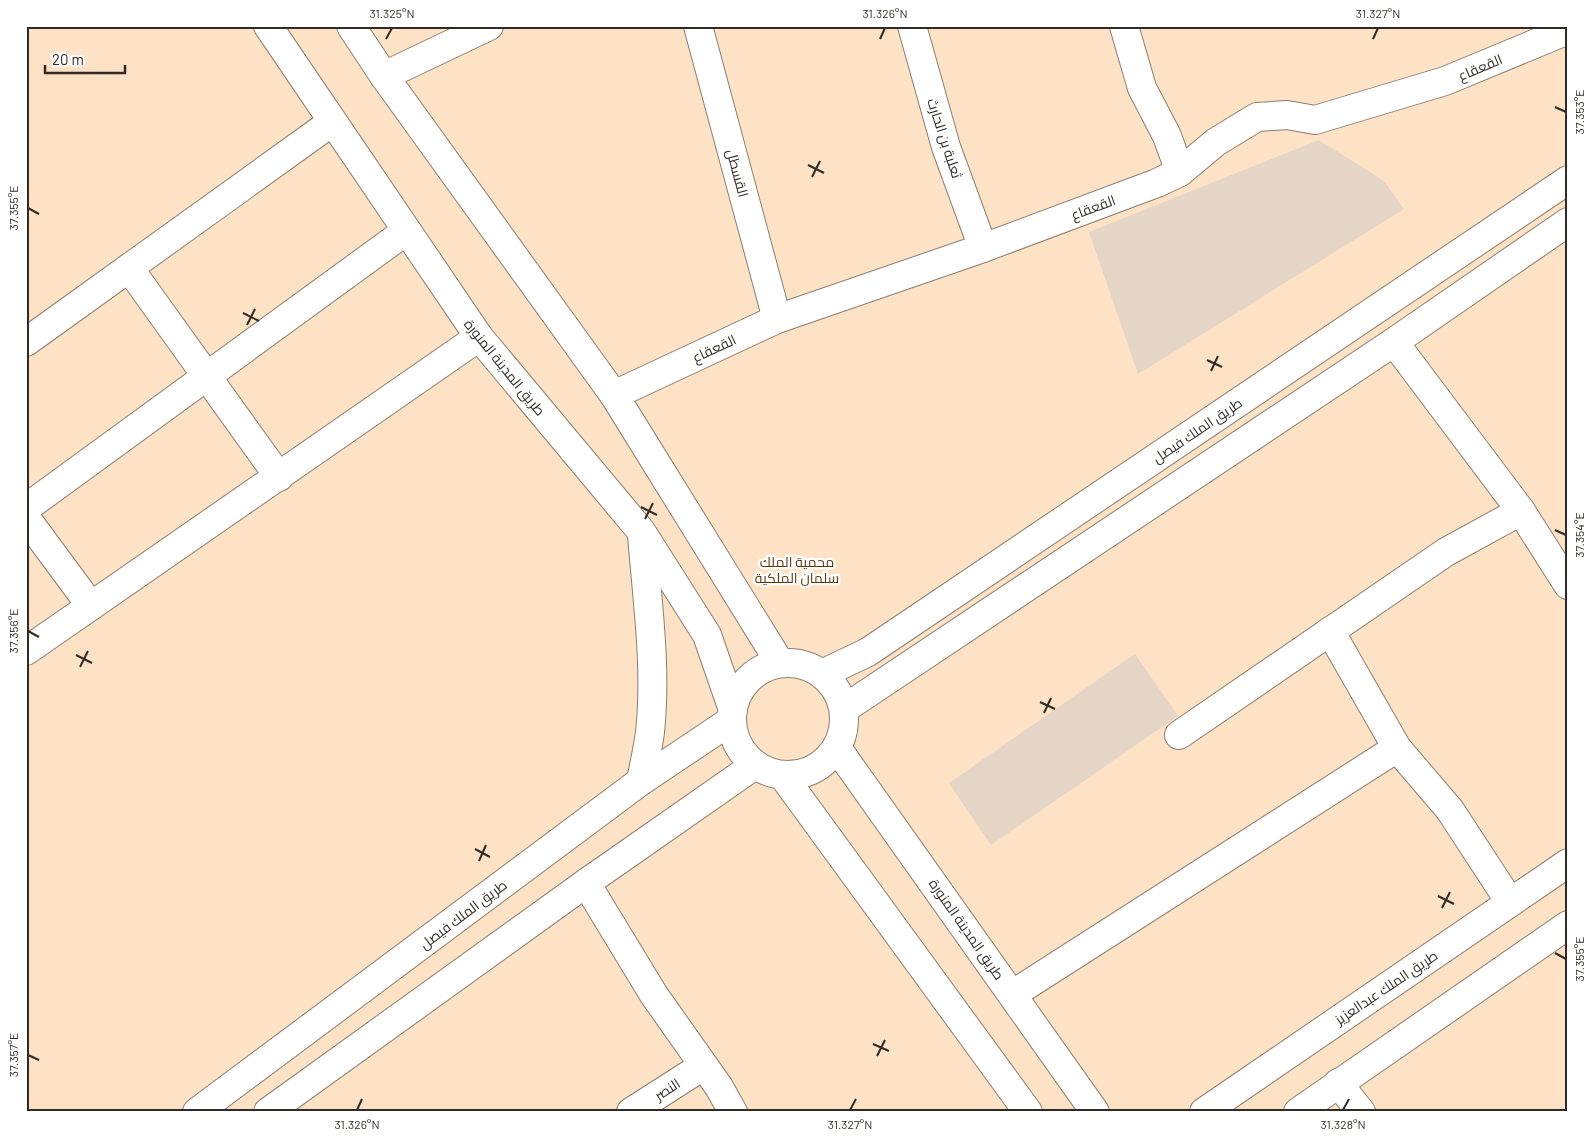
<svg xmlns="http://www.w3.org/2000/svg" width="1594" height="1138" font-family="Barlow,Cairo,sans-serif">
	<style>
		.green { fill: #fee2c6 }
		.building { fill: #e4d5c6 }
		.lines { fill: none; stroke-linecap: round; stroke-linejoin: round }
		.street-casing { stroke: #8b7e70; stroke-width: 30 }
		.secondary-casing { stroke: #8b7e70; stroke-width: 30 }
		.street { stroke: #fff; stroke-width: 28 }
		.secondary { stroke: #fff; stroke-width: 28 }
		.ticks { fill: none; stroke: #312b26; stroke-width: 2 }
		.labels { text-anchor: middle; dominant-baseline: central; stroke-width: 4.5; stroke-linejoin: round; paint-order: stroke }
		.street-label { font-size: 14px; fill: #312b26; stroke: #fff }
		.park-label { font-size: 14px; fill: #59380f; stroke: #fff }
		.neatline { fill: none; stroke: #312b26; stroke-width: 2 }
		.ticks-label { font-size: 12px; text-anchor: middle; fill: #312b26 }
	</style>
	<rect width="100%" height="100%" fill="#fef5ec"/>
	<rect class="green" x="26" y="26" width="1542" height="1086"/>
	<g class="building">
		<polygon points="1319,140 1384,181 1404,209 1138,374 1089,232"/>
		<polygon points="1135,654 1178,716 991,845 949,783"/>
	</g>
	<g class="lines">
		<defs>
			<g id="street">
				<polyline points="698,26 777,319"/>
				<polyline points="912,26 946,147 983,248"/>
				<polyline points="1124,26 1142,88 1167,136 1180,172"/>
				<polyline points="384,76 489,26"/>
				<polyline points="129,268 279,477"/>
				<polyline points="26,342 332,122"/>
				<polyline points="1394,342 1521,511 1568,585"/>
				<polyline points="614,395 777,319 983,248 1157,183 1180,172 1216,142 1257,117 1287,115 1315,120 1445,81 1568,30"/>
				<polyline points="26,508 406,231"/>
				<polyline points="26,518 91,606"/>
				<polyline points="1330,631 1397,748 1450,810 1510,902"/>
				<polyline points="26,651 479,337"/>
				<polyline points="1179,735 1446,552 1521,511"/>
				<polyline points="586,883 654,995 719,1087 733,1112"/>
				<polyline points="1013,994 1397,748"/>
				<polyline points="1338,1083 1361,1112"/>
				<polyline points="631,1112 703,1066"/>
			</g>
			<g id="secondary">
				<polyline points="268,26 479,337 641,531 707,635 733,710"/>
				<polyline points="351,26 384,76 614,395 780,663"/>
				<circle cx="788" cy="719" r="56"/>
				<polyline points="822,674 868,652 1568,180"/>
				<polyline points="844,709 1394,342 1568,222"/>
				<polyline points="837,748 1095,1112"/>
				<polyline points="783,776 1028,1112"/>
				<path d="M641,781C644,765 648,748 650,732C657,667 647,600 642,535"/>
				<polyline points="197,1112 641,781 732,720"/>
				<polyline points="268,1112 586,883 755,765"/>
				<polyline points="1204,1112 1568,863"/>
				<polyline points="1298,1112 1568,925"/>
			</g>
		</defs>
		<use href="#street" class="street-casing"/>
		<use href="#secondary" class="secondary-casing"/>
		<use href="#street" class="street"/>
		<use href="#secondary" class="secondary"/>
	</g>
	<path class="ticks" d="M386,39L392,28M880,39L885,28M1373,39L1378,28M1555,107L1566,112M808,165L824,173M812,177L820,161M28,208L39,214M243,313L259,321M247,325L255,309M1207,360L1222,367M1211,371L1218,356M641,507L657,515M645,519L653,503M1555,530L1566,535M28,631L39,637M76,655L92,663M80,667L88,651M1040,702L1055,709M1044,713L1051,698M475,849L490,857M479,861L486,845M1438,896L1454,904M1442,908L1450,892M1555,953L1566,959M873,1044L889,1051M28,1055L39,1060M877,1056L885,1040M357,1110L362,1099M850,1110L856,1099M1343,1110L1349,1099"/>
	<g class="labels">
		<g class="street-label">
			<text transform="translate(1480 67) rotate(-23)">القعقاع</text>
			<text transform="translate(945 138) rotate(72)">ثعلبة بن الحارث</text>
			<text transform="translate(738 173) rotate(75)">القسطل</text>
			<text transform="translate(1093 207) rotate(-20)">القعقاع</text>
			<text transform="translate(714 348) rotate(-25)">القعقاع</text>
			<text transform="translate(505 367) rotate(51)">طريق المدينة المنورة</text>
			<text transform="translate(1197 430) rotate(-34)">طريق الملك فيصل</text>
			<text transform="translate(463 914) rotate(-37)">طريق الملك فيصل</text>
			<text transform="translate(967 929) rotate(55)">طريق المدينة المنورة</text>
			<text transform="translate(1386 987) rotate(-34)">طريق الملك عبدالعزيز</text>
			<text transform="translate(667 1089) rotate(-33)">النصر</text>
		</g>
		<g class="park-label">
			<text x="797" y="561">محمية الملك<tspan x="797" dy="16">سلمان الملكية</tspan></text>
		</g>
	</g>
	<rect width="1594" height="1138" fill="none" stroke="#ffffff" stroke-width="55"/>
	<path d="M45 65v8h80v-8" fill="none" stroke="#312b26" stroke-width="2.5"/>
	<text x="52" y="65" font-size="15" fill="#312b26" stroke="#ffffff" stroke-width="4" paint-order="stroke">20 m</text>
	<rect x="28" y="28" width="1538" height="1082" class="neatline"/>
	<g class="ticks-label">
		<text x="392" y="18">31.325°N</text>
		<text x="885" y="18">31.326°N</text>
		<text x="1378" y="18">31.327°N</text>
		<text transform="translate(1580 112) rotate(-90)" y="4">37.353°E</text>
		<text transform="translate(14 208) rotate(-90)" y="4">37.355°E</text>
		<text transform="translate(1580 535) rotate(-90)" y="4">37.354°E</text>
		<text transform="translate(14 631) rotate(-90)" y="4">37.356°E</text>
		<text transform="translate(1580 959) rotate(-90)" y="4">37.355°E</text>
		<text transform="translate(14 1055) rotate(-90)" y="4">37.357°E</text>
		<text x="357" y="1129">31.326°N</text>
		<text x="850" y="1129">31.327°N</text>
		<text x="1343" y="1129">31.328°N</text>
	</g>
</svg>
